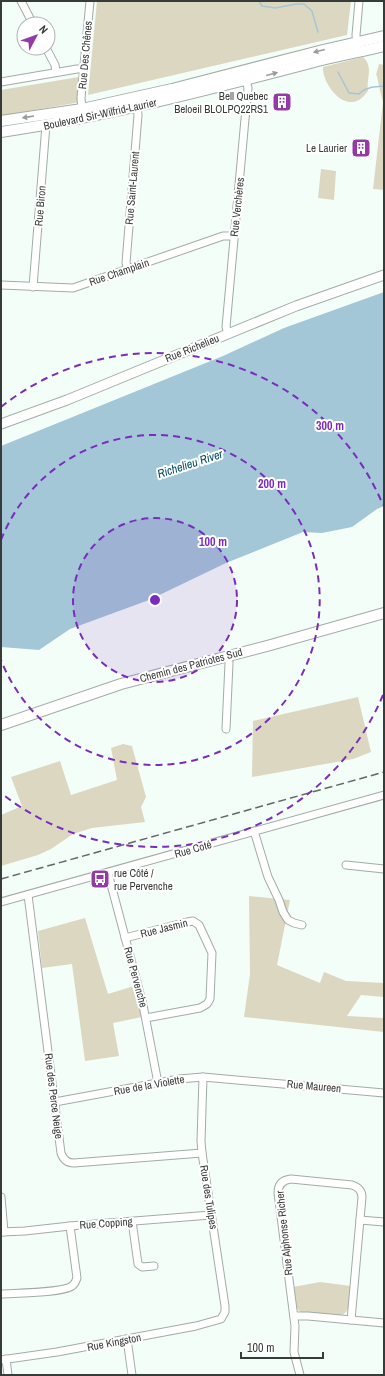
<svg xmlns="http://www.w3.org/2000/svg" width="385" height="1376" font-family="'Archivo Narrow',sans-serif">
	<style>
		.green { fill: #dbd7c0 }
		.water { fill: #a3c7d7 }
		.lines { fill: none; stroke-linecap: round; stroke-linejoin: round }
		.stream { stroke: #a3c7d7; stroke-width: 1.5 }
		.street-casing { stroke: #a2aca7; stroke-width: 9 }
		.secondary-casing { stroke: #a2aca7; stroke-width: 11 }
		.primary-casing { stroke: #a2aca7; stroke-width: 12 }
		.street { stroke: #fff; stroke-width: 7 }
		.secondary { stroke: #fff; stroke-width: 9 }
		.primary { stroke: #fff; stroke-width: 10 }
		.rail { stroke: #626865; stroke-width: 1.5; stroke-dasharray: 8 4; stroke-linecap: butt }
		.oneway { fill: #9b9d9c }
		.ring { fill: none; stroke: #7b2cbf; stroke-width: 2; stroke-dasharray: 7 5 }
		.labels { text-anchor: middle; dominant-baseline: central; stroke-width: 4; stroke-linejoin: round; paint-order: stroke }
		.street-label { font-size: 11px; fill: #373b39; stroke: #fff }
		.poi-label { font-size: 11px; fill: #373b39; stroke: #fff; text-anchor: end }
		.water-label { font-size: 12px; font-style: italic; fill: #004c62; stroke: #fff }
		.centre { fill: #7b2cbf; stroke: #fff; stroke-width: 2 }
		.ring-label { font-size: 12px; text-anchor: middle; font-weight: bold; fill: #7b2cbf; stroke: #fff; stroke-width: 4; stroke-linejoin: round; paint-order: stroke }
	</style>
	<rect width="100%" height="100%" fill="#f4fef8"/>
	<g class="green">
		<polygon points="97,1 351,1 347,35 88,95"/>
		<path d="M363,57C374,67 366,79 368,91C364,96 360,101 353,102C337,104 322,80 323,67Z"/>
		<polygon points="379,64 384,65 384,190 373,189 383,102 380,91 377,76 376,75"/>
		<polygon points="79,77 77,102 75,103 1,116 1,90"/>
		<polygon points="321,169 336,171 334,200 318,198"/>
		<polygon points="358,697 371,752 353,759 252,777 253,721"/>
		<polygon points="123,744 132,746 146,797 141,807 145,822 92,828 73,834 51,849 38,855 1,866 1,815 22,806 11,777 60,761 71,795 117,780 111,748"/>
		<polygon points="249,896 290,900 277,965 320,983 324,972 346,981 384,983 384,997 361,995 347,1016 384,1018 384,1032 244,1017 250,974"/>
		<polygon points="85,918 108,994 134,986 142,1017 113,1023 119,1056 85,1061 72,964 42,968 38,931"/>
		<path d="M320,1282L351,1286C350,1296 352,1312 340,1316L302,1313C293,1308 294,1296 293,1287Z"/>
	</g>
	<polygon class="water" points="384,292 384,506 377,509 352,527 322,533 303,532 226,563 149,600 70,629 39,650 1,647 1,446 223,356 284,328"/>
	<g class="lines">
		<g class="stream">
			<polyline points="259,1 262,6 275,8 296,4 304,4 312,11 318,32"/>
			<path d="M338,72L349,93L359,94C365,87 375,87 384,86"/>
		</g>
		<defs>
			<g id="street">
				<polyline points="21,1 33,24"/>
				<polyline points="357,45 356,35 359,1"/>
				<polyline points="46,48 55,65 56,72"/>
				<polyline points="1,82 77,69 84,69"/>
				<polyline points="82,109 81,98 90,1"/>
				<polyline points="128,269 126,263 138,115 137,107"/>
				<polyline points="1,285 73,288 223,236 234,236"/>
				<polyline points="33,287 46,125"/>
				<polyline points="228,334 226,327 245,119 248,88 246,80"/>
				<polyline points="226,729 229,663 228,656"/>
				<polyline points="254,831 268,877 279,900 283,912 288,920 294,923 302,925"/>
				<polyline points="346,865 384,869"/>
				<polyline points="108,873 143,1005 158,1083"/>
				<path d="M28,895L61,1153C63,1159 67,1163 74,1163L202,1153"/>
				<polyline points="1,902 384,795"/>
				<polyline points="125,938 187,922 193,921 199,925 212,953 210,999 207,1004 200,1008 146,1018"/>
				<polyline points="55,1102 179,1079 203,1077 384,1093"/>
				<polyline points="1,1197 4,1232"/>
				<polyline points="360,1220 384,1222"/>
				<polyline points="132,1221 138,1264 142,1267 154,1266"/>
				<polyline points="1,1232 25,1231 70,1226 211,1215"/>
				<path d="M1,1294C15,1293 62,1293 72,1286C75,1284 76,1281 77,1278L70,1226"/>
				<polyline points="294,1316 308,1316 384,1323"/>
				<polyline points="127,1339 132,1375"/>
				<polyline points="6,1359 8,1375"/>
				<polyline points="1,1360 57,1352 196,1326 221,1319 225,1312 225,1306 202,1153 201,1141 203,1077"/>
				<path d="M300,1375L294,1352L295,1326L278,1193C278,1185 282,1180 291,1179L352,1185C358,1187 362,1190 362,1197L351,1320"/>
			</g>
			<polyline id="secondary" points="1,424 67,400 296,306 384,275"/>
			<g id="primary">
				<polyline points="1,121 82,109 172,89 323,50 384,36"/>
				<path d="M1,132C110,116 215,88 322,60C342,55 363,51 384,46"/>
				<polyline points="1,725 121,684 267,646 384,613"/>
			</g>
		</defs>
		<use href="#street" class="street-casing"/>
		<use href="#secondary" class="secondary-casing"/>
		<use href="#primary" class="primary-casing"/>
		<use href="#street" class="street"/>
		<use href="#secondary" class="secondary"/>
		<use href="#primary" class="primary"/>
		<polyline class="rail" points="1,879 384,772"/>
	</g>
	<defs><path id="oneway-solid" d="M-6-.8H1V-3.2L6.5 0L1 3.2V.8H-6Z"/></defs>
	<g class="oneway">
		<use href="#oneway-solid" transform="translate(319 51) rotate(166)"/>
		<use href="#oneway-solid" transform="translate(272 74) rotate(-15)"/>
		<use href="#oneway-solid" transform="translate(28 117) rotate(171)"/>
	</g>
	<circle cx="155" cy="600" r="82" fill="#7b2cbf" fill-opacity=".12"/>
	<g class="ring">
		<circle cx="155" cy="600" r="82"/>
		<path d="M1 540A165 165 0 1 1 1 660"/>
		<path d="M383 695A247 247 0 0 1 1 793M1 407A247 247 0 0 1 383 505"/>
	</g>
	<defs>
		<symbol id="building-square" viewBox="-11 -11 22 22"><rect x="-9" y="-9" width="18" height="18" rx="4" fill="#943aa6" stroke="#fff"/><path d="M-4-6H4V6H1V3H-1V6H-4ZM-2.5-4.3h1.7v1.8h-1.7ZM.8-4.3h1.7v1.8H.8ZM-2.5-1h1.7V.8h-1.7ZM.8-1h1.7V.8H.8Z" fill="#fff"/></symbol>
		<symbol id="bus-square" viewBox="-11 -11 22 22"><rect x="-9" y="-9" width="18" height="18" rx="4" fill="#943aa6" stroke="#fff"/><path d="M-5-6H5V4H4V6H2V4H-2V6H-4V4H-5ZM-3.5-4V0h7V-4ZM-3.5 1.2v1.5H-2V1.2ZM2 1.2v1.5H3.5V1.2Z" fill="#fff"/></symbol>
	</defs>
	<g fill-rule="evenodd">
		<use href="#building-square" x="271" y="91" width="22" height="22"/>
		<use href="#building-square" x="350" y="137" width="22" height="22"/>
		<use href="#bus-square" x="89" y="868" width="22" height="22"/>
	</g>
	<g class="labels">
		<g class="street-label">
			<text transform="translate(85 55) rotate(-85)">Rue Des Chênes</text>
			<text transform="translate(100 114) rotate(-12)">Boulevard Sir-Wilfrid-Laurier</text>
			<text transform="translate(132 188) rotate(-85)">Rue Saint-Laurent</text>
			<text transform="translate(40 206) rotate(-85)">Rue Biron</text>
			<text transform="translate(237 207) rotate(-84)">Rue Verchères</text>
			<text transform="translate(119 272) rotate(-19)">Rue Champlain</text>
			<text transform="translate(192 348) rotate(-22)">Rue Richelieu</text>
			<text transform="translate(191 665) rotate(-15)">Chemin des Patriotes Sud</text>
			<text transform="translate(193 849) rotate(-16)">Rue Coté</text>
			<text transform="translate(164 928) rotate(-14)">Rue Jasmin</text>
			<text transform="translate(136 977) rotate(75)">Rue Pervenche</text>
			<text transform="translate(149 1085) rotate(-10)">Rue de la Violette</text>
			<text transform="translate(314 1086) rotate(5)">Rue Maureen</text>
			<text transform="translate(54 1096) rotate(83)">Rue des Perce Neige</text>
			<text transform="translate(209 1197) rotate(81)">Rue des Tulipes</text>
			<text transform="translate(106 1223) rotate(-4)">Rue Copping</text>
			<text transform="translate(284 1233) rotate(-96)">Rue Alphonse Richer</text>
			<text transform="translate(114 1342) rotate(-11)">Rue Kingston</text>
		</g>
		<g class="poi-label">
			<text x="268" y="96">Bell Quebec<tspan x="268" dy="13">Beloeil BLOLPQ22RS1</tspan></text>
			<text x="347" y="148">Le Laurier</text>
			<text x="114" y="873" text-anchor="start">rue Côté /<tspan x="114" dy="13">rue Pervenche</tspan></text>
		</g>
		<g class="water-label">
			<text transform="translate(190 464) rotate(-18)">Richelieu River</text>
		</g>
	</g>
	<circle cx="155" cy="600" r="6" class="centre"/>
	<g class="ring-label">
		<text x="330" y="430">300 m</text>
		<text x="272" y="488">200 m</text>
		<text x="213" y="546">100 m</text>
	</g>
	<rect width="385" height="1376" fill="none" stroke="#373b39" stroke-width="4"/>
	<g transform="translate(36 36) rotate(49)"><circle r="19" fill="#ffffff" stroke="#afb1b0"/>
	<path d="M0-3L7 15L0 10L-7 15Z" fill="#943aa6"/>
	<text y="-6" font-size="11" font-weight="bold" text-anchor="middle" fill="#373b39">N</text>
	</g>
	<path d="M241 1352v6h82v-6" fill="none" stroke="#373b39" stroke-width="2"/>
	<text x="247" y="1352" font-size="12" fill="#373b39" stroke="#ffffff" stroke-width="3" paint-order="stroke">100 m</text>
</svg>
